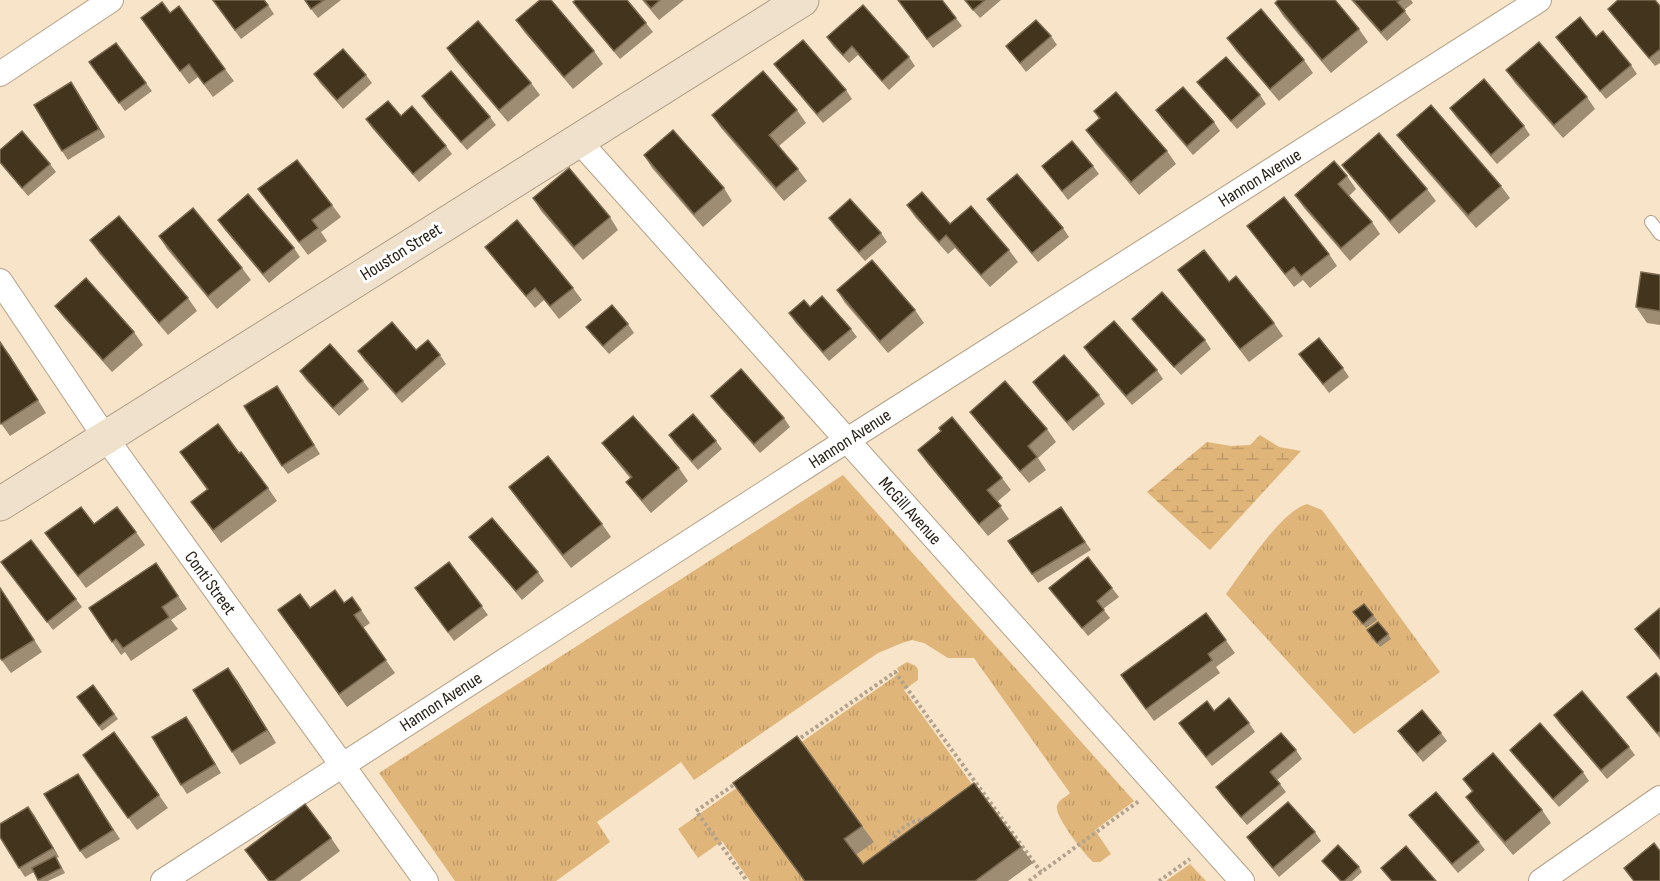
<svg xmlns="http://www.w3.org/2000/svg" width="1660" height="881" font-family="'Sofia Sans Condensed',sans-serif">
	<style>
		.grass { fill: url(#grass-tufts) }
		.wetland { fill: url(#wetland-marsh) }
		.lines { fill: none; stroke-linecap: round; stroke-linejoin: round }
		.lane-casing { stroke: #b3a087; stroke-width: 14 }
		.street-casing { stroke: #b3a087; stroke-width: 26 }
		.secondary-casing { stroke: #b3a087; stroke-width: 35 }
		.path { stroke: #b3a38e; stroke-width: 4; stroke-dasharray: 3 3; stroke-linecap: butt }
		.lane { stroke: #fff; stroke-width: 12 }
		.street { stroke: #fff; stroke-width: 24 }
		.secondary { stroke: #efe1cb; stroke-width: 33 }
		.wall { fill: #9e8c73 }
		.shaded-wall { fill: #796951 }
		.building { fill: #43341d; stroke: #796951; stroke-width: 1.5 }
		.labels { text-anchor: middle; dominant-baseline: central; stroke-width: 6; stroke-linejoin: round; paint-order: stroke }
		.street-label { font-size: 18px; fill: #272016; stroke: #fff }
	</style>
	<defs>
		<pattern id="grass-tufts" width="24" height="20" patternUnits="userSpaceOnUse" patternTransform="scale(1.5)"><rect width="24" height="20" fill="#dfb579"/><path d="M3 7l-1-3M5 7V3M7 7l1-3M15 17l-1-3M17 17v-4M19 17l1-3" fill="none" stroke="#bf9b68"/></pattern>
		<pattern id="wetland-marsh" width="20" height="14" patternUnits="userSpaceOnUse" patternTransform="scale(1.5)"><rect width="20" height="14" fill="#dfb579"/><path d="M1 5h8M5 5V1M11 12h8M15 12V8" fill="none" stroke="#bf9b68"/></pattern>
	</defs>
	<rect width="100%" height="100%" fill="#f8e4c9"/>
	<g class="grass">
		<path d="M843,475L1134,801L1095,830L1111,854L1100,862H1093C1085,855 1054,816 1057,806C1058,800 1066,797 1070,793L974,658H948L924,643L912,640L902,643L878,653L694,780L681,762L597,822L610,842L556,881H455L379,773Z"/>
		<path d="M1307,504L1322,510L1440,672L1354,734L1226,594C1243,571 1281,511 1307,504Z"/>
		<polygon points="907,662 916,666 918,670 918,680 904,690 984,801 874,880 856,855 874,841 745,799 804,881 750,881 722,841 698,858 678,829 894,677 899,672 897,668"/>
		<polygon points="1190,864 1206,881 1166,881"/>
	</g>
	<polygon class="wetland" points="1260,435 1279,447 1301,451 1210,550 1147,492 1207,442 1231,446 1250,445"/>
	<g class="lines">
		<defs>
			<polyline id="lane" points="1651,222 1660,234"/>
			<g id="street">
				<polyline points="0,74 111,0"/>
				<polyline points="579,141 1242,881"/>
				<polyline points="0,281 105,437 426,881"/>
				<polyline points="163,881 827,453 1539,0"/>
				<polyline points="1541,881 1660,798"/>
			</g>
			<polyline id="secondary" points="0,504 802,0"/>
		</defs>
		<use href="#lane" class="lane-casing"/>
		<use href="#street" class="street-casing"/>
		<use href="#secondary" class="secondary-casing"/>
		<g class="path">
			<polyline points="796,741 895,672 1041,872"/>
			<polyline points="738,782 696,811 747,881"/>
			<path d="M888,848C899,827 907,823 930,817"/>
			<polyline points="1029,881 1139,801"/>
			<polyline points="1159,881 1190,859"/>
		</g>
		<use href="#lane" class="lane"/>
		<use href="#street" class="street"/>
		<use href="#secondary" class="secondary"/>
	</g>
	<g class="wall">
		<polygon points="212,0 268,5 274,14 241,39"/>
		<polygon points="304,0 341,0 318,18"/>
		<polygon points="642,0 684,0 659,20"/>
		<polygon points="898,0 942,0 962,26 933,48"/>
		<polygon points="964,0 1001,0 980,18"/>
		<polygon points="1351,0 1411,0 1413,3 1404,10 1411,20 1387,41"/>
		<polygon points="573,2 646,23 653,32 620,59 579,11"/>
		<polygon points="1275,3 1359,29 1368,42 1331,73 1283,16"/>
		<polygon points="1660,6 1660,63 1655,66 1614,17 1608,9"/>
		<polygon points="170,13 225,69 234,81 213,97 198,77 189,84 141,18"/>
		<polygon points="516,20 594,51 603,64 573,89 525,33"/>
		<polygon points="1051,36 1057,45 1026,72 1006,46"/>
		<polygon points="827,37 909,57 915,66 889,90 858,55 849,63 833,46"/>
		<polygon points="1556,37 1596,37 1631,65 1637,74 1606,99"/>
		<polygon points="1227,38 1304,60 1313,73 1279,101 1236,51"/>
		<polygon points="116,43 152,91 125,111 89,62"/>
		<polygon points="447,48 531,83 540,95 508,122 455,60"/>
		<polygon points="774,64 846,90 852,99 823,123 781,73"/>
		<polygon points="1506,70 1587,97 1595,109 1563,138 1515,83"/>
		<polygon points="314,74 366,75 372,83 343,109 320,83"/>
		<polygon points="1197,82 1260,95 1266,104 1237,129 1204,91"/>
		<polygon points="77,91 105,137 68,160 62,151"/>
		<polygon points="422,96 490,117 496,125 467,150 428,105"/>
		<polygon points="1450,108 1524,126 1530,135 1497,164 1456,117"/>
		<polygon points="797,110 806,123 779,146 798,169 807,181 784,201 721,128 712,115"/>
		<polygon points="1156,110 1214,122 1220,131 1193,155 1162,119"/>
		<polygon points="1094,111 1167,151 1176,164 1139,195 1095,143 1086,130 1099,119"/>
		<polygon points="401,116 446,146 452,154 419,182 372,128 366,119"/>
		<polygon points="1397,135 1501,186 1510,198 1476,228 1406,147"/>
		<polygon points="0,150 50,164 56,172 28,196 0,163"/>
		<polygon points="644,155 724,188 732,201 703,227 652,168"/>
		<polygon points="1342,165 1427,189 1436,201 1399,234 1351,177"/>
		<polygon points="1042,166 1093,166 1099,174 1068,200"/>
		<polygon points="1347,176 1356,189 1349,196 1372,222 1380,234 1350,261 1304,208 1295,195"/>
		<polygon points="258,189 332,205 341,217 321,232 327,241 308,255"/>
		<polygon points="533,198 610,217 618,230 583,260 541,211"/>
		<polygon points="987,199 1063,228 1069,237 1038,262 993,208"/>
		<polygon points="907,205 1009,250 1018,262 990,287 955,248 948,254 915,217"/>
		<polygon points="829,218 881,233 887,242 865,261 835,227"/>
		<polygon points="218,220 294,248 300,257 269,283 224,229"/>
		<polygon points="1247,226 1329,254 1337,266 1310,288 1303,280 1294,287"/>
		<polygon points="159,236 242,268 251,280 217,309 167,249"/>
		<polygon points="90,240 188,298 197,311 168,335 99,253"/>
		<polygon points="485,247 573,288 582,300 559,319 544,300 535,308 494,259"/>
		<polygon points="1178,270 1229,282 1274,323 1283,336 1249,362"/>
		<polygon points="1660,275 1660,325 1647,323 1636,307"/>
		<polygon points="837,290 915,310 924,323 888,353 845,303"/>
		<polygon points="55,306 134,332 143,345 112,372 64,318"/>
		<polygon points="810,307 851,329 857,337 829,361 795,322 789,313"/>
		<polygon points="1132,319 1205,340 1211,349 1181,375 1138,327"/>
		<polygon points="628,324 634,333 609,354 592,335 586,327"/>
		<polygon points="1084,347 1157,370 1163,379 1132,405 1090,356"/>
		<polygon points="416,350 440,355 446,364 402,403 364,360 358,351"/>
		<polygon points="9,354 46,413 10,436 0,422"/>
		<polygon points="1299,354 1343,368 1349,377 1329,393"/>
		<polygon points="300,371 363,381 369,389 339,416 306,380"/>
		<polygon points="1033,382 1099,395 1105,404 1073,431 1039,391"/>
		<polygon points="283,394 320,454 288,474 282,466"/>
		<polygon points="711,396 784,418 790,427 760,453 717,404"/>
		<polygon points="970,412 1047,429 1056,442 1038,458 1046,470 1029,483 979,424"/>
		<polygon points="669,435 716,441 722,449 698,470 675,444"/>
		<polygon points="602,443 679,468 688,481 651,513 635,494 626,482 630,478 611,455"/>
		<polygon points="918,450 1002,478 1011,490 997,502 1009,519 988,536 927,463"/>
		<polygon points="180,452 239,453 268,488 277,501 221,543 191,502 207,490"/>
		<polygon points="509,487 602,524 611,537 571,568 518,500"/>
		<polygon points="1061,507 1091,550 1038,583 1008,541"/>
		<polygon points="94,524 136,532 145,545 86,588 45,533"/>
		<polygon points="469,537 538,572 544,581 522,600 476,545"/>
		<polygon points="1,562 76,599 82,607 53,630"/>
		<polygon points="449,562 488,615 454,641 415,588"/>
		<polygon points="156,563 187,609 171,620 178,629 131,661 125,652 121,655 89,608"/>
		<polygon points="0,587 42,652 11,673 0,658"/>
		<polygon points="1049,588 1112,588 1119,597 1103,609 1110,618 1088,636"/>
		<polygon points="352,597 370,623 363,628 395,673 347,707 278,610 310,608 344,603"/>
		<polygon points="1660,608 1660,660 1635,629"/>
		<polygon points="1353,612 1373,615 1377,620 1366,628"/>
		<polygon points="1206,613 1235,653 1216,667 1220,673 1154,721 1130,688"/>
		<polygon points="1367,630 1388,634 1391,639 1380,647"/>
		<polygon points="1660,678 1660,738 1627,697"/>
		<polygon points="237,680 276,743 240,765 232,752"/>
		<polygon points="93,685 118,719 102,731 77,697"/>
		<polygon points="1214,711 1249,723 1255,732 1212,766 1179,723"/>
		<polygon points="1554,715 1629,747 1635,755 1607,779 1560,724"/>
		<polygon points="186,717 221,773 187,794 181,785"/>
		<polygon points="1398,731 1441,733 1447,741 1423,762 1404,740"/>
		<polygon points="114,732 168,808 137,830 83,755"/>
		<polygon points="1296,750 1302,759 1277,780 1286,792 1247,825 1222,796 1216,787"/>
		<polygon points="1510,750 1583,772 1589,781 1559,807 1516,758"/>
		<polygon points="78,774 120,839 86,859 80,851"/>
		<polygon points="1463,779 1542,810 1551,823 1513,855 1475,810 1466,797 1472,792"/>
		<polygon points="744,799 862,826 874,842 856,855 863,864 1021,847 1033,863 1008,881 804,881"/>
		<polygon points="34,815 59,857 57,858 65,873 48,881 39,881 34,872 25,877 19,868"/>
		<polygon points="1409,815 1479,842 1485,850 1458,873 1415,823"/>
		<polygon points="1315,832 1321,841 1279,877 1253,846 1247,837"/>
		<polygon points="331,838 340,851 300,881 268,881 245,850"/>
		<polygon points="1322,861 1359,867 1362,872 1352,881 1340,881"/>
	</g>
	<g class="shaded-wall">
		<polygon points="71,82 77,91 105,137 99,129"/>
		<polygon points="0,342 9,354 46,413 38,400"/>
		<polygon points="228,668 237,680 276,743 267,730"/>
		<polygon points="186,717 192,725 221,773 215,764"/>
		<polygon points="28,807 34,815 59,857 53,848"/>
	</g>
	<g class="building">
		<polygon points="213,0 264,0 268,5 235,30"/>
		<polygon points="305,0 324,0 311,9"/>
		<polygon points="540,0 551,0 594,51 564,77 516,20"/>
		<polygon points="576,0 627,0 646,23 614,51 573,2"/>
		<polygon points="644,0 660,0 651,8"/>
		<polygon points="898,0 942,0 956,18 927,39"/>
		<polygon points="965,0 985,0 973,10"/>
		<polygon points="1278,0 1335,0 1359,29 1322,60 1275,3"/>
		<polygon points="1353,0 1400,0 1397,2 1405,11 1381,32"/>
		<polygon points="1618,0 1655,0 1660,6 1660,49 1649,58 1608,9"/>
		<polygon points="162,2 170,13 179,6 225,69 204,84 189,64 180,71 141,18"/>
		<polygon points="863,5 909,57 882,81 852,46 843,55 827,37"/>
		<polygon points="1261,9 1304,60 1270,89 1227,38"/>
		<polygon points="1580,17 1596,37 1603,31 1631,65 1600,91 1556,37"/>
		<polygon points="1036,20 1051,36 1020,63 1006,46"/>
		<polygon points="478,21 531,83 499,110 447,48"/>
		<polygon points="803,40 846,90 817,114 774,64"/>
		<polygon points="1539,42 1587,97 1554,125 1506,70"/>
		<polygon points="116,43 146,83 119,103 89,62"/>
		<polygon points="343,49 366,75 337,100 314,74"/>
		<polygon points="1226,57 1260,95 1231,121 1197,82"/>
		<polygon points="451,71 490,117 461,142 422,96"/>
		<polygon points="763,71 797,110 769,135 798,169 776,188 712,115"/>
		<polygon points="1484,79 1524,126 1491,155 1450,108"/>
		<polygon points="71,82 99,129 62,151 34,105"/>
		<polygon points="1183,87 1214,122 1187,146 1156,110"/>
		<polygon points="1116,92 1167,151 1131,182 1086,130 1100,118 1094,111"/>
		<polygon points="388,101 401,116 412,106 446,146 413,174 366,119"/>
		<polygon points="1431,105 1501,186 1468,215 1397,135"/>
		<polygon points="673,130 724,188 694,214 644,155"/>
		<polygon points="22,131 50,164 22,188 0,162 0,150"/>
		<polygon points="1379,133 1427,189 1390,221 1342,165"/>
		<polygon points="1072,141 1093,166 1062,191 1042,166"/>
		<polygon points="297,160 332,205 312,220 318,228 299,242 258,189"/>
		<polygon points="1334,161 1347,176 1338,184 1372,222 1341,248 1295,195"/>
		<polygon points="569,168 610,217 574,247 533,198"/>
		<polygon points="1017,174 1063,228 1032,253 987,199"/>
		<polygon points="922,192 950,224 971,206 1009,250 981,275 946,235 939,242 907,205"/>
		<polygon points="248,194 294,248 263,274 218,220"/>
		<polygon points="1284,197 1329,254 1301,276 1294,267 1285,274 1247,226"/>
		<polygon points="850,199 881,233 859,252 829,218"/>
		<polygon points="193,208 242,268 208,296 159,236"/>
		<polygon points="119,216 188,298 159,323 90,240"/>
		<polygon points="517,220 573,288 550,306 535,288 526,296 485,247"/>
		<polygon points="1204,250 1229,282 1236,276 1274,323 1240,349 1178,270"/>
		<polygon points="872,260 915,310 880,341 837,290"/>
		<polygon points="1641,272 1660,275 1660,311 1636,307"/>
		<polygon points="86,278 134,332 103,360 55,306"/>
		<polygon points="1162,292 1205,340 1174,367 1132,319"/>
		<polygon points="822,296 851,329 823,352 789,313 804,300 810,307"/>
		<polygon points="612,305 628,324 603,346 586,327"/>
		<polygon points="1114,321 1157,370 1126,396 1084,347"/>
		<polygon points="392,322 416,350 428,340 440,355 396,394 358,351"/>
		<polygon points="1319,338 1343,368 1323,384 1299,354"/>
		<polygon points="0,342 38,400 1,424 0,422"/>
		<polygon points="330,344 363,381 333,408 300,371"/>
		<polygon points="1064,355 1099,395 1067,422 1033,382"/>
		<polygon points="741,369 784,418 754,444 711,396"/>
		<polygon points="1005,381 1047,429 1028,446 1037,457 1020,471 970,412"/>
		<polygon points="277,386 314,445 282,466 244,406"/>
		<polygon points="693,414 716,441 692,461 669,435"/>
		<polygon points="633,416 679,468 642,500 626,482 632,477 602,443"/>
		<polygon points="952,417 1002,478 987,490 1001,506 979,524 918,450 941,431 939,428"/>
		<polygon points="218,424 239,453 241,452 268,488 213,530 191,502 208,489 180,452"/>
		<polygon points="548,456 602,524 563,555 509,487"/>
		<polygon points="81,507 94,524 117,507 136,532 78,576 45,533"/>
		<polygon points="1061,507 1085,542 1032,574 1008,541"/>
		<polygon points="492,518 538,572 516,591 469,537"/>
		<polygon points="31,540 76,599 47,622 1,562"/>
		<polygon points="1088,557 1112,588 1097,601 1104,610 1082,628 1049,588"/>
		<polygon points="449,562 482,606 448,632 415,588"/>
		<polygon points="156,563 178,596 162,607 169,617 123,648 116,639 112,642 89,608"/>
		<polygon points="0,588 34,640 2,660 0,658"/>
		<polygon points="335,590 344,603 352,597 361,610 354,615 386,660 339,694 278,610 300,594 310,608"/>
		<polygon points="1364,604 1373,615 1363,624 1353,612"/>
		<polygon points="1660,608 1660,658 1635,629"/>
		<polygon points="1206,613 1226,640 1208,654 1212,660 1146,709 1121,675"/>
		<polygon points="1378,622 1388,634 1377,643 1367,630"/>
		<polygon points="228,668 267,730 232,752 193,690"/>
		<polygon points="1656,673 1660,678 1660,731 1657,733 1627,697"/>
		<polygon points="93,685 114,714 99,726 77,697"/>
		<polygon points="1582,691 1629,747 1601,770 1554,715"/>
		<polygon points="1229,698 1249,723 1206,757 1179,723 1207,701 1214,711"/>
		<polygon points="1422,710 1441,733 1417,753 1398,731"/>
		<polygon points="186,717 215,764 181,785 152,737"/>
		<polygon points="1540,723 1583,772 1553,799 1510,750"/>
		<polygon points="114,732 159,795 128,818 83,755"/>
		<polygon points="1281,733 1296,750 1270,772 1280,784 1241,817 1216,787"/>
		<polygon points="797,736 862,826 844,839 863,864 974,783 1021,847 975,881 805,881 733,783"/>
		<polygon points="1493,753 1542,810 1505,842 1466,797 1473,791 1463,779"/>
		<polygon points="78,774 113,830 80,851 44,794"/>
		<polygon points="1436,792 1479,842 1452,864 1409,815"/>
		<polygon points="1288,802 1315,832 1273,868 1247,837"/>
		<polygon points="305,804 331,838 274,881 269,881 245,850"/>
		<polygon points="28,807 53,848 19,868 0,837 0,824"/>
		<polygon points="1654,843 1660,851 1660,881 1634,881 1624,868"/>
		<polygon points="1338,845 1359,867 1344,881 1341,881 1322,861"/>
		<polygon points="1406,846 1436,881 1392,881 1381,868"/>
		<polygon points="55,856 61,868 38,880 32,868"/>
	</g>
	<g class="labels">
		<g class="street-label">
			<text transform="translate(1260 178) rotate(-32)">Hannon Avenue</text>
			<text transform="translate(401 252) rotate(-32)">Houston Street</text>
			<text transform="translate(850 439) rotate(-33)">Hannon Avenue</text>
			<text transform="translate(910 511) rotate(48)">McGill Avenue</text>
			<text transform="translate(210 583) rotate(54)">Conti Street</text>
			<text transform="translate(441 702) rotate(-33)">Hannon Avenue</text>
		</g>
	</g>
</svg>
